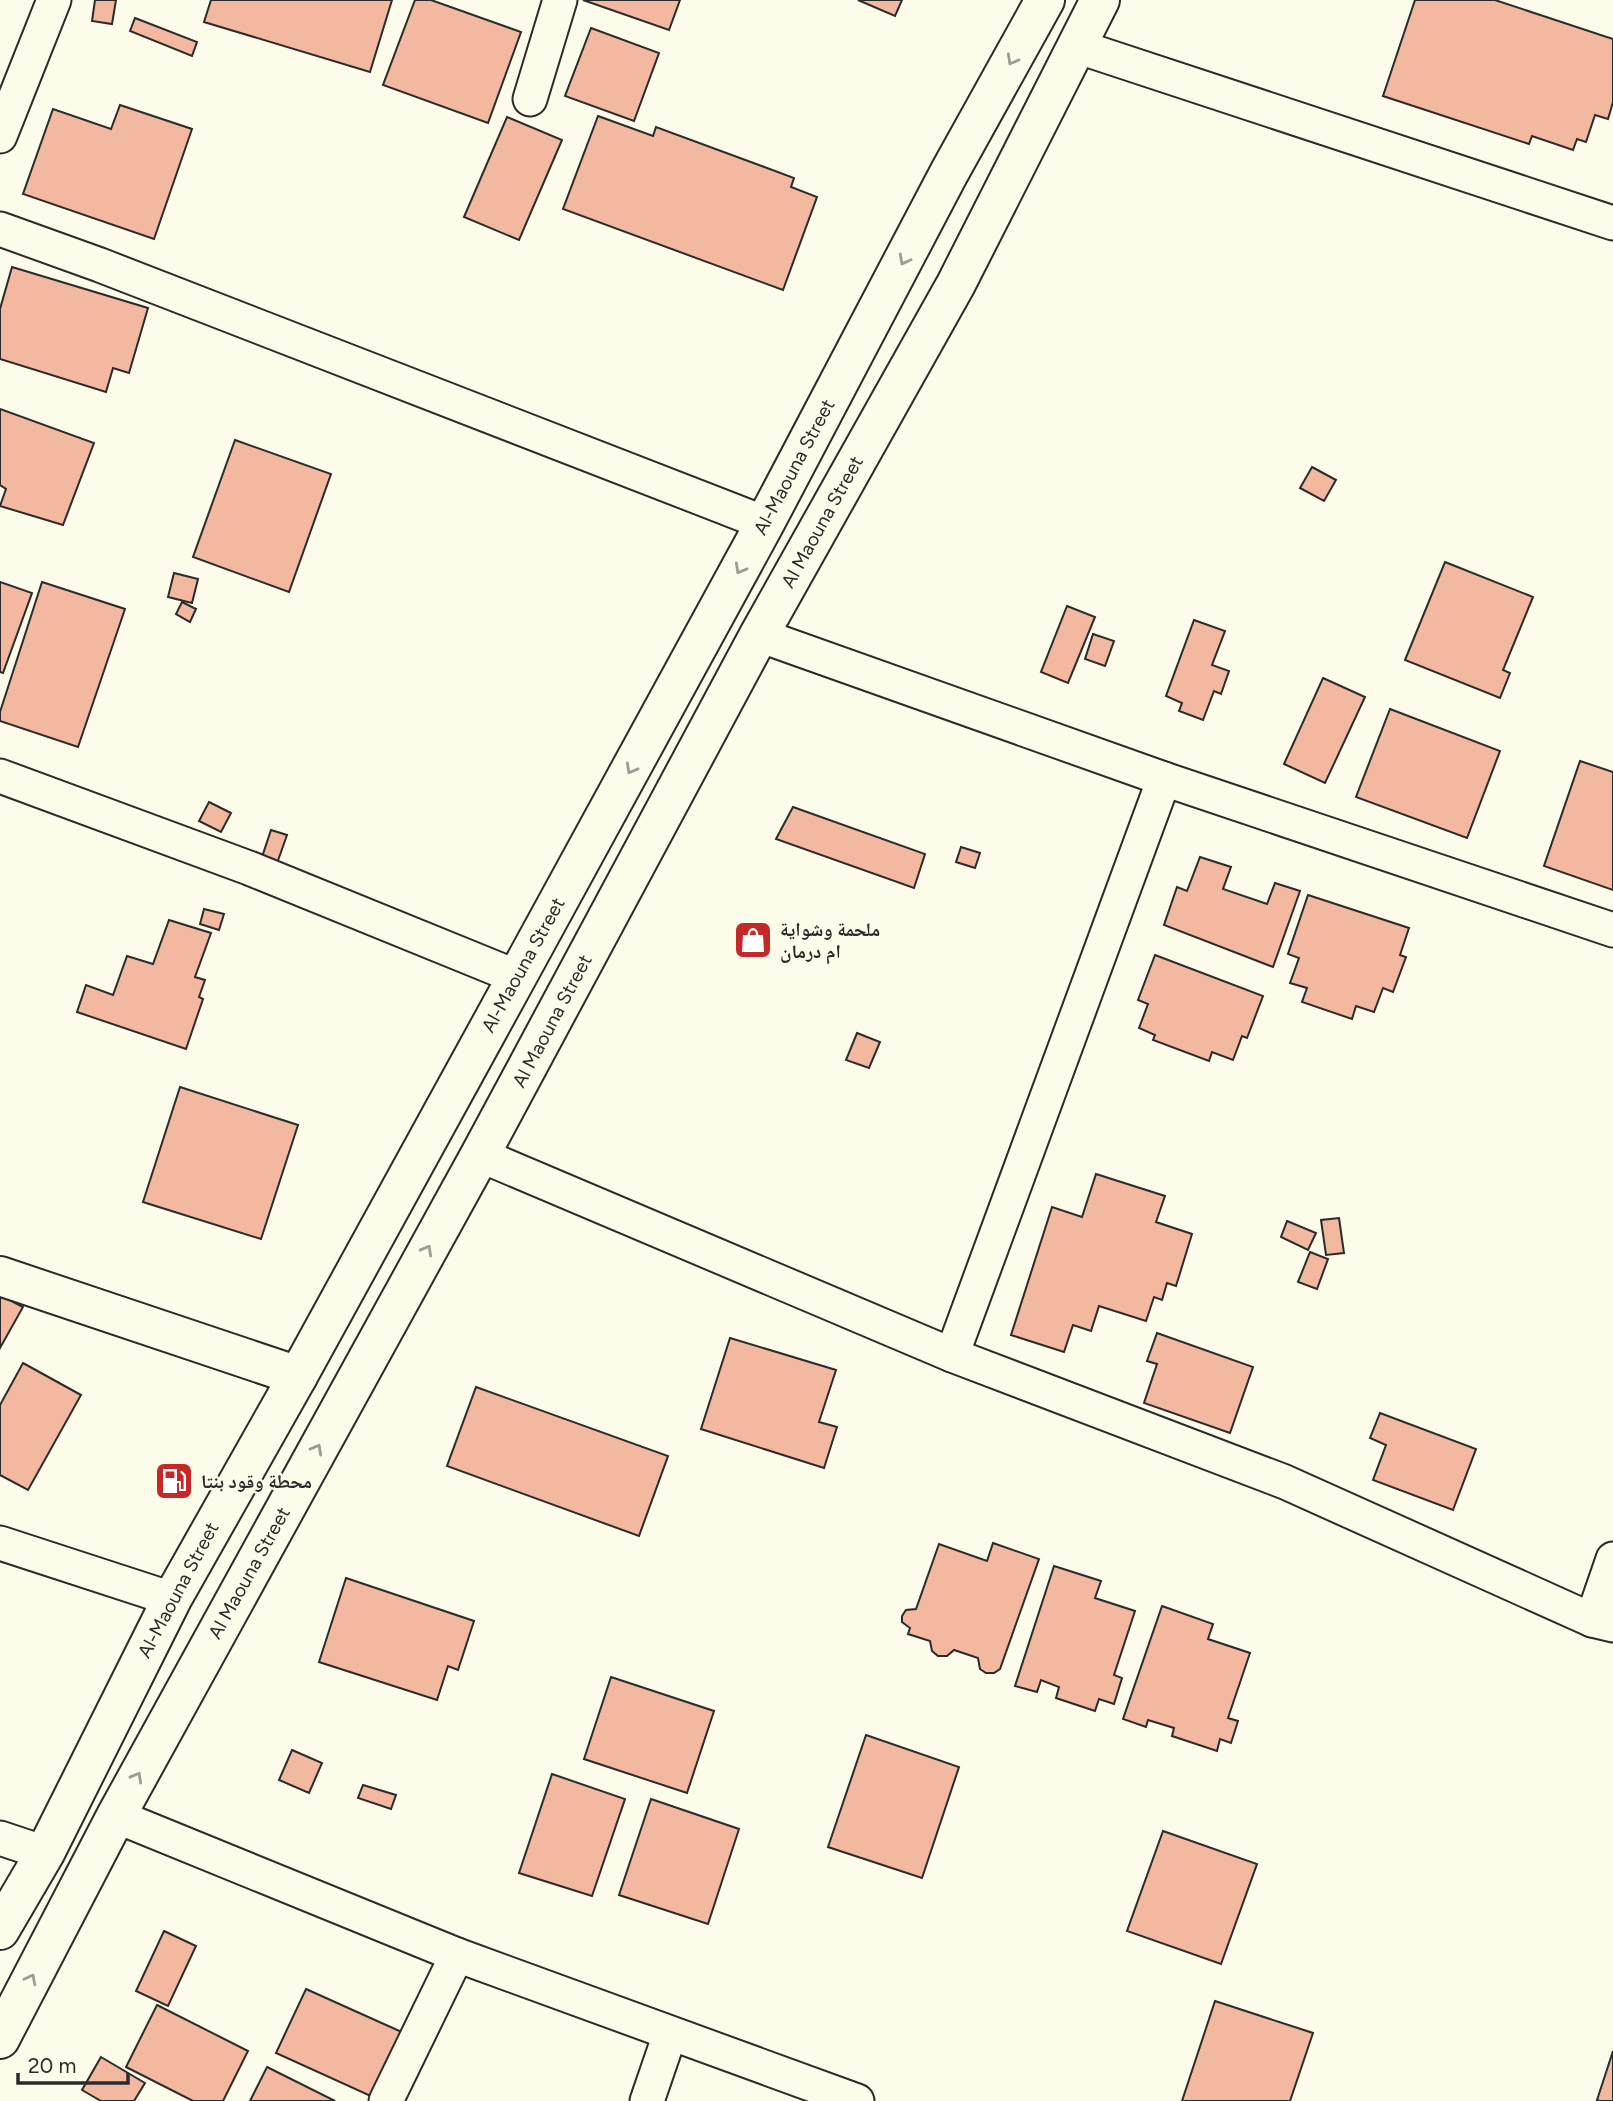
<svg xmlns="http://www.w3.org/2000/svg" width="1613" height="2101" font-family="Figtree,'Noto Naskh Arabic',sans-serif">
	<style>
		.building { fill: #f2b8a0; stroke: #2b2b2b; stroke-width: 2 }
		.lines { fill: none; stroke-linecap: round; stroke-linejoin: round }
		.street-casing { stroke: #2b2b2b; stroke-width: 37 }
		.secondary-casing { stroke: #2b2b2b; stroke-width: 42 }
		.highway-casing { stroke: #2b2b2b; stroke-width: 42 }
		.street { stroke: #fdfbea; stroke-width: 33 }
		.secondary { stroke: #fdfbea; stroke-width: 38 }
		.highway { stroke: #fdfbea; stroke-width: 38 }
		.oneway { stroke: #9e9d94 }
		.labels { text-anchor: middle; dominant-baseline: central; stroke-width: 5; stroke-linejoin: round; paint-order: stroke }
		.street-label { font-size: 19px; fill: #2b2b2b; stroke: #fdfbea }
		.poi-label { font-size: 19px; font-weight: bold; fill: #2b2b2b; stroke: #fdfbea; text-anchor: start }
	</style>
	<rect width="100%" height="100%" fill="#fdfbea"/>
	<g class="building">
		<polygon points="95,0 116,0 112,24 92,21"/>
		<polygon points="211,0 392,0 370,72 204,22"/>
		<polygon points="415,0 431,0 521,32 488,123 383,85"/>
		<polygon points="583,0 680,0 669,30"/>
		<polygon points="858,0 902,0 895,16"/>
		<polygon points="1415,0 1495,0 1613,39 1613,102 1608,119 1595,115 1586,142 1577,139 1573,150 1532,136 1529,144 1383,96"/>
		<polygon points="135,18 197,42 192,56 130,31"/>
		<polygon points="591,28 659,53 634,121 565,96"/>
		<polygon points="120,105 192,129 154,239 23,194 53,109 111,129"/>
		<polygon points="598,116 653,136 656,127 794,178 791,187 817,197 783,290 563,209"/>
		<polygon points="507,117 562,140 519,240 464,217"/>
		<polygon points="12,267 148,308 129,373 113,368 106,392 0,359 0,309"/>
		<polygon points="0,409 94,443 63,525 0,506 6,489 0,485"/>
		<polygon points="235,440 331,474 289,592 193,557"/>
		<polygon points="1312,467 1336,480 1324,501 1300,488"/>
		<polygon points="1445,562 1533,597 1503,670 1510,673 1500,698 1405,660"/>
		<polygon points="174,573 198,579 192,603 168,597"/>
		<polygon points="0,582 32,593 3,673 0,672"/>
		<polygon points="42,582 125,609 78,747 0,721 0,712"/>
		<polygon points="182,602 196,609 190,622 176,614"/>
		<polygon points="1067,606 1095,617 1068,683 1041,672"/>
		<polygon points="1194,620 1225,631 1212,665 1229,671 1221,694 1214,691 1203,720 1179,711 1182,703 1166,696"/>
		<polygon points="1093,634 1114,641 1105,666 1085,659"/>
		<polygon points="1323,678 1365,697 1325,783 1284,764"/>
		<polygon points="1390,709 1500,751 1467,838 1356,797"/>
		<polygon points="1580,761 1613,772 1613,890 1544,866"/>
		<polygon points="209,802 231,813 221,832 199,821"/>
		<polygon points="793,807 925,854 914,888 776,839"/>
		<polygon points="271,830 287,835 275,869 260,863"/>
		<polygon points="961,847 980,853 975,868 956,862"/>
		<polygon points="1200,857 1231,867 1223,889 1267,904 1275,883 1300,891 1273,967 1164,925 1177,887 1187,891"/>
		<polygon points="1308,895 1409,928 1400,955 1406,957 1393,992 1383,988 1374,1012 1356,1006 1352,1019 1302,1002 1307,988 1290,983 1299,958 1288,954"/>
		<polygon points="204,909 224,914 219,930 200,924"/>
		<polygon points="169,920 211,933 195,977 205,980 199,997 203,999 186,1049 77,1012 86,985 113,995 127,956 153,964"/>
		<polygon points="1155,955 1263,996 1247,1038 1242,1036 1233,1060 1212,1052 1209,1061 1153,1040 1155,1035 1139,1028 1148,1004 1138,1000"/>
		<polygon points="857,1033 880,1042 869,1068 846,1060"/>
		<polygon points="180,1087 298,1125 261,1239 143,1202"/>
		<polygon points="1096,1174 1165,1196 1156,1222 1192,1234 1176,1286 1167,1283 1162,1300 1154,1297 1146,1321 1099,1306 1091,1331 1073,1325 1064,1352 1011,1335 1052,1207 1082,1217"/>
		<polygon points="1339,1218 1344,1253 1326,1255 1321,1220"/>
		<polygon points="1287,1221 1316,1233 1308,1250 1281,1237"/>
		<polygon points="1310,1252 1328,1259 1317,1289 1298,1282"/>
		<polygon points="0,1295 23,1307 0,1348"/>
		<polygon points="1157,1333 1253,1367 1230,1433 1144,1403 1157,1364 1147,1361"/>
		<polygon points="730,1338 836,1370 819,1422 837,1427 824,1468 701,1429"/>
		<polygon points="23,1363 81,1395 28,1490 0,1475 0,1405"/>
		<polygon points="476,1387 668,1456 639,1536 447,1466"/>
		<polygon points="1380,1413 1476,1449 1453,1510 1373,1480 1386,1445 1370,1438"/>
		<polygon points="993,1543 1039,1559 1000,1669 994,1673 986,1673 980,1669 978,1658 954,1650 947,1656 938,1656 932,1651 930,1641 908,1634 910,1628 902,1622 902,1616 906,1610 916,1609 939,1544 987,1561"/>
		<polygon points="1054,1566 1101,1581 1095,1598 1135,1611 1114,1675 1122,1678 1114,1704 1099,1699 1095,1711 1056,1698 1059,1687 1041,1680 1037,1692 1015,1686"/>
		<polygon points="346,1578 474,1621 458,1670 448,1666 437,1700 319,1662"/>
		<polygon points="1162,1606 1213,1624 1208,1639 1250,1653 1228,1718 1238,1721 1231,1743 1220,1739 1217,1751 1172,1736 1174,1728 1148,1720 1146,1727 1123,1719"/>
		<polygon points="611,1677 714,1711 687,1793 584,1759"/>
		<polygon points="866,1735 959,1767 922,1878 828,1847"/>
		<polygon points="292,1750 322,1763 309,1793 279,1780"/>
		<polygon points="552,1774 625,1799 592,1896 519,1873"/>
		<polygon points="363,1785 396,1795 391,1809 358,1798"/>
		<polygon points="651,1799 739,1829 708,1924 619,1895"/>
		<polygon points="1163,1831 1257,1864 1221,1964 1127,1931"/>
		<polygon points="164,1931 196,1946 168,2006 136,1991"/>
		<polygon points="306,1989 404,2033 375,2098 276,2053"/>
		<polygon points="1215,2001 1313,2033 1290,2101 1182,2101"/>
		<polygon points="157,2005 248,2051 223,2101 193,2101 126,2067"/>
		<polygon points="1613,2051 1613,2101 1600,2101 1597,2100"/>
		<polygon points="101,2057 145,2083 134,2101 101,2101 82,2090"/>
		<polygon points="267,2067 335,2101 250,2101"/>
	</g>
	<g class="lines">
		<defs>
			<g id="street">
				<polyline points="1076,46 1613,223"/>
				<polyline points="530,99 560,0"/>
				<polyline points="0,136 54,0"/>
				<polyline points="0,229 100,265 765,523"/>
				<polyline points="759,635 1164,779 1613,930"/>
				<polyline points="0,776 249,868 517,977"/>
				<polyline points="480,1155 952,1355 1285,1482 1592,1620 1613,1625"/>
				<polyline points="952,1355 1164,779"/>
				<polyline points="0,1543 172,1599"/>
				<polyline points="1592,1620 1613,1559"/>
				<polyline points="116,1816 457,1955 857,2101"/>
				<polyline points="0,1838 45,1853"/>
				<polyline points="386,2101 457,1955"/>
				<polyline points="647,2101 670,2034"/>
			</g>
			<polyline id="secondary" points="0,1276 298,1376"/>
			<g id="highway">
				<polyline points="0,1930 45,1853 172,1599 298,1376 517,977 765,523 949,173 1045,0"/>
				<polyline points="0,2039 116,1816 480,1155 759,635 956,284 1100,0"/>
			</g>
		</defs>
		<use href="#street" class="street-casing"/>
		<use href="#secondary" class="secondary-casing"/>
		<use href="#highway" class="highway-casing"/>
		<use href="#street" class="street"/>
		<use href="#secondary" class="secondary"/>
		<use href="#highway" class="highway"/>
	</g>
	<defs><path id="oneway-chevron" d="M-2-3.5L2.5 0L-2 3.5" fill="none" stroke-width="1.6" stroke-linecap="round" stroke-linejoin="round" transform="scale(1.75)"/></defs>
	<g class="oneway">
		<use href="#oneway-chevron" transform="translate(1012 60) rotate(119)"/>
		<use href="#oneway-chevron" transform="translate(904 260) rotate(118)"/>
		<use href="#oneway-chevron" transform="translate(740 569) rotate(119)"/>
		<use href="#oneway-chevron" transform="translate(631 769) rotate(119)"/>
		<use href="#oneway-chevron" transform="translate(427 1250) rotate(-61)"/>
		<use href="#oneway-chevron" transform="translate(317 1449) rotate(-61)"/>
		<use href="#oneway-chevron" transform="translate(137 1777) rotate(-61)"/>
		<use href="#oneway-chevron" transform="translate(31 1979) rotate(-63)"/>
	</g>
	<defs>
		<symbol id="shop-square" viewBox="-11 -11 22 22"><rect x="-9" y="-9" width="18" height="18" rx="4" fill="#c62828" stroke="#fdfbea"/><path d="M-5-2.5h2.3a2.7 3.5 0 0 1 5.4 0H5L5.5 6h-11ZM-1.5-2.5h3a1.5 2.3 0 0 0-3 0Z" fill="#fff"/></symbol>
		<symbol id="fuel-square" viewBox="-11 -11 22 22"><rect x="-9" y="-9" width="18" height="18" rx="4" fill="#c62828" stroke="#fdfbea"/><path d="M-5.5-6h7V0h2V4h1.3V-2.5L3-4.5l.8-.8L6-3V5H2.5V1h-1V6h-7ZM-4.2-4.7v3.2H.2V-4.7Z" fill="#fff"/></symbol>
	</defs>
	<g fill-rule="evenodd">
		<use href="#shop-square" x="731" y="918" width="44" height="44"/>
		<use href="#fuel-square" x="152" y="1459" width="44" height="44"/>
	</g>
	<g class="labels">
		<g class="street-label">
			<text transform="translate(794 467) rotate(-62)">Al-Maouna Street</text>
			<text transform="translate(822 522) rotate(-61)">Al Maouna Street</text>
			<text transform="translate(523 965) rotate(-61)">Al-Maouna Street</text>
			<text transform="translate(552 1021) rotate(-62)">Al Maouna Street</text>
			<text transform="translate(249 1573) rotate(-61)">Al Maouna Street</text>
			<text transform="translate(178 1590) rotate(-62)">Al-Maouna Street</text>
		</g>
		<g class="poi-label">
			<text x="780" y="929">ملحمة وشواية<tspan x="780" dy="22">ام درمان</tspan></text>
			<text x="201" y="1481">محطة وقود بنتا</text>
		</g>
	</g>
	<path d="M18 2073v10h110v-10" fill="none" stroke="#2b2b2b" stroke-width="3.5"/>
	<text x="28" y="2073" font-size="21" fill="#2b2b2b" stroke="#fdfbea" stroke-width="5" paint-order="stroke">20 m</text>
</svg>
